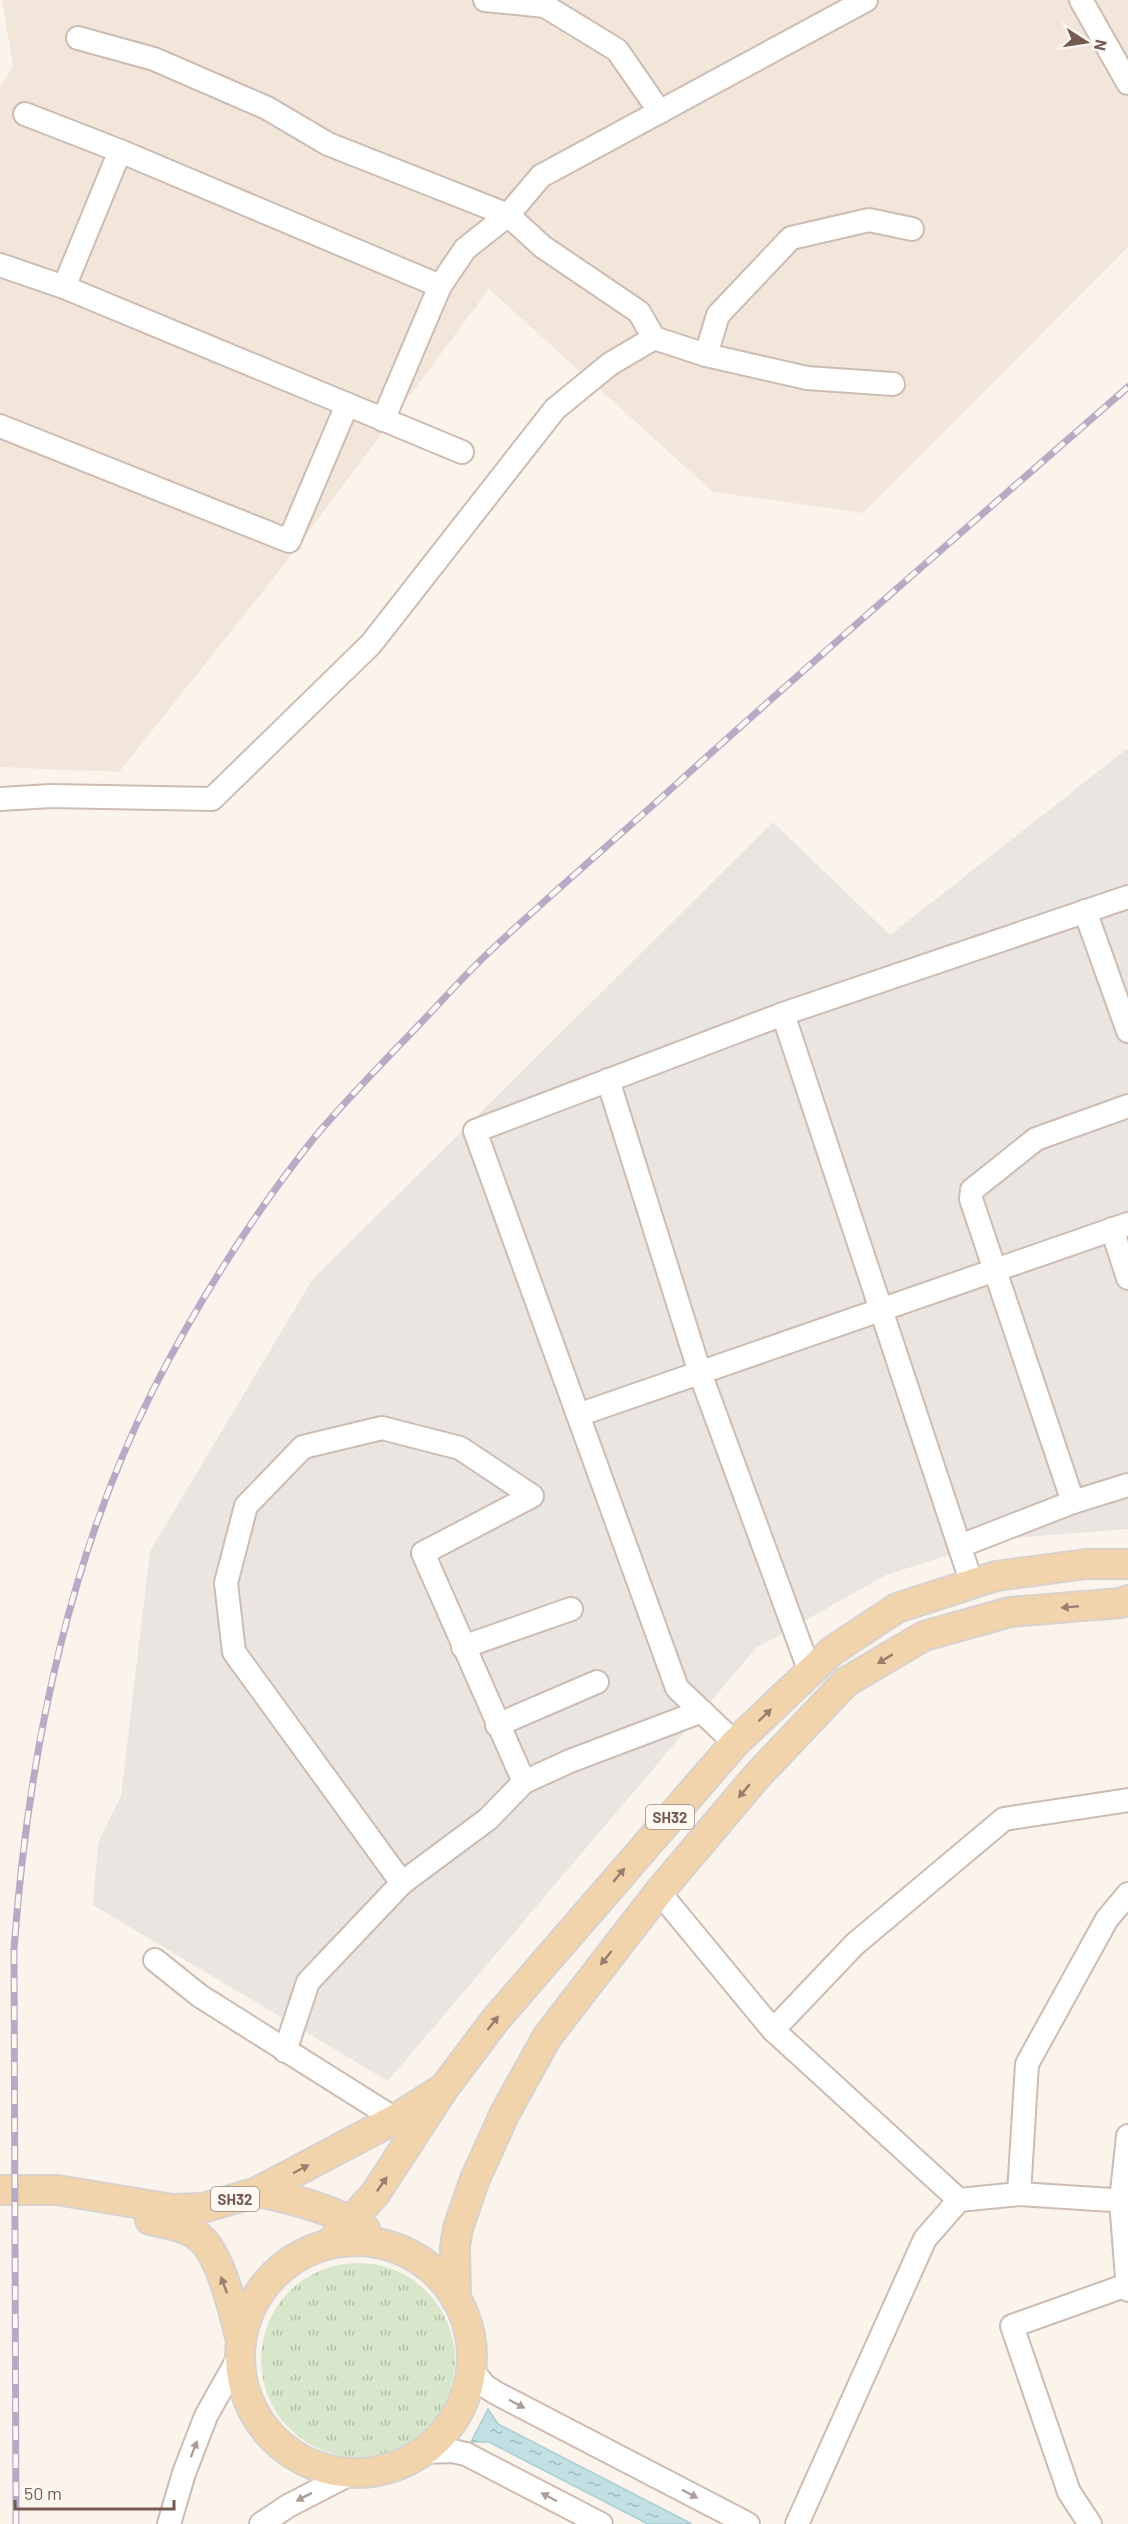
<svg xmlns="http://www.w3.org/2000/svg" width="1128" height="2524" font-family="Barlow,sans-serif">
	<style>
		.residential { fill: #f2e6db }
		.industrial { fill: #ebe5e1 }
		.park { fill: url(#park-tufts) }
		.water { fill: url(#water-ripples); stroke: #a9cfd3; stroke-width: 1.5 }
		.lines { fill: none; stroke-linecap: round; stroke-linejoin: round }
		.minor-casing { stroke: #ccbcb2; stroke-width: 26 }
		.major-casing { stroke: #d8d1ce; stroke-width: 32 }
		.minor { stroke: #fff; stroke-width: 22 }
		.major { stroke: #f1d4ac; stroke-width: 28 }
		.rail-casing { stroke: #b7aac4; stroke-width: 7 }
		.rail { stroke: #fdf8f2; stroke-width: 4.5; stroke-dasharray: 14; stroke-linecap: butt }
		.oneway { fill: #9a7f6c }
		.oneway2 { fill: #ac9d97 }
		.labels { text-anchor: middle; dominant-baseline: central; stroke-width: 5; stroke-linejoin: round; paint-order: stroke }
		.shield { fill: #fdf8f2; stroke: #9d8a81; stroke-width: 1.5 }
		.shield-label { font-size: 15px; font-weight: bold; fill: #745b51 }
	</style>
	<defs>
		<pattern id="park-tufts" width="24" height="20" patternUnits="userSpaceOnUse" patternTransform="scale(1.5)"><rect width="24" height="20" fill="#d8e7cb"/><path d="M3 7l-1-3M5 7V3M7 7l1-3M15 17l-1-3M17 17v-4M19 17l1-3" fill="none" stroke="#b4bea7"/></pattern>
		<pattern id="water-ripples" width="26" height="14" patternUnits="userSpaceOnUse" patternTransform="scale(1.5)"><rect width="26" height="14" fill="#c2e0e3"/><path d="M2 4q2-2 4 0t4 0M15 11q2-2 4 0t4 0" fill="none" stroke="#a2b9ba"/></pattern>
	</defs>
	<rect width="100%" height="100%" fill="#fbf4ec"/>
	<polygon class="residential" points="2,0 1128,0 1128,247 863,513 713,492 489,289 283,566 119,772 0,767 0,88 13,66"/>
	<polygon class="industrial" points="1128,748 1128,1529 999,1539 886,1575 756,1648 388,2081 93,1905 98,1843 121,1796 150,1551 312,1280 773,822 890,935"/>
	<circle class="park" cx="358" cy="2360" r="97"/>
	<polygon class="water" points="488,2409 498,2424 692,2524 648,2524 489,2442 471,2442"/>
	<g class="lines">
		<defs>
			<g id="minor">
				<polyline points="485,0 545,6 617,50 660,112"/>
				<polyline points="1081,0 1128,83"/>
				<polyline points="78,38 154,59 267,108 328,144 508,215 465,249 440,286 120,151 64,287 462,452"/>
				<polyline points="25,114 120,151"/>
				<polyline points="0,265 64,287"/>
				<polyline points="654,338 706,355 807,378 893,384"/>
				<polyline points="706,355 718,315 791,238 869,220 912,229"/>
				<polyline points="383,420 440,286"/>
				<polyline points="0,426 289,541 347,405"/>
				<polyline points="0,799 51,796 212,799 371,644 555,409 610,364 654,338 639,312 543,247 508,215 541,176 866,0"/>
				<polyline points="1085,911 1128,1031"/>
				<polyline points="783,1014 972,1584"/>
				<polyline points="608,1080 700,1373 810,1672"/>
				<polyline points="1112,1229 1128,1278"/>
				<polyline points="578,1415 1128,1224"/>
				<polyline points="1073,1502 971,1199 972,1190 1036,1139 1128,1106"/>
				<polyline points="960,1546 1073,1502 1128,1485"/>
				<polyline points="463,1647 571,1609"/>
				<polyline points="497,1725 597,1682"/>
				<polyline points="735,1743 677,1688 475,1131 783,1014 1128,897"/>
				<polyline points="402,1883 234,1652 226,1583 246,1506 303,1447 382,1428 460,1448 532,1496 423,1553 524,1782"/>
				<polyline points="659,1892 773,2030"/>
				<polyline points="155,1960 200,1996 395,2119"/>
				<polyline points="285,2051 308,1982 402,1883 488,1819 524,1782 570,1761 702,1711"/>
				<polyline points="1128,2136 1121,2201 1128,2290"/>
				<polyline points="1019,2194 1027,2064 1107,1919 1128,1894"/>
				<polyline points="959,2200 773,2030 855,1944 1004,1819 1128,1800"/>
				<polyline points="471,2369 485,2386 496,2393 748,2524"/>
				<polyline points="423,2452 452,2451 466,2454 601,2524"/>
				<polyline points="169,2524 184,2473 206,2416 239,2357"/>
				<polyline points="261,2524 288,2506 350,2474"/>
				<polyline points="797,2524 925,2239 959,2200 1019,2194 1128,2201"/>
				<polyline points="1090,2524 1069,2492 1012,2326 1127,2285"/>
			</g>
			<g id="major">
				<polyline points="0,2190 57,2190 172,2209 203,2208 257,2192 395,2119 439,2091"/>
				<path d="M257,2192C295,2199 332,2209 365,2229"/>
				<path d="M150,2220C166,2224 186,2226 199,2237C220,2253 235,2315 241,2341"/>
				<circle cx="356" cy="2357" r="116"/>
				<polyline points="330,2243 375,2194 444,2088 496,2019 735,1743 832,1651 897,1608 996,1576 1086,1564 1128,1564"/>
				<polyline points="456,2299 455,2247 458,2228 475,2179 505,2113 547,2037 659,1892 757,1776 846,1682 924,1636 1010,1612 1121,1603 1128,1600"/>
			</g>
		</defs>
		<use href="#minor" class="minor-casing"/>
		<use href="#major" class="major-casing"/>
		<use href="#minor" class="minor"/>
		<use href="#major" class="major"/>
		<defs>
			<path id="rail" d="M16,2524L14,1949C28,1757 66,1563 153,1390C198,1302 252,1216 314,1138C346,1100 381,1064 416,1028C439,1004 461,979 485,956C545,899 609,845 671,789C821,653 975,521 1128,387"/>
		</defs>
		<use href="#rail" class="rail-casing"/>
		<use href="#rail" class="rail"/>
	</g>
	<defs><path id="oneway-solid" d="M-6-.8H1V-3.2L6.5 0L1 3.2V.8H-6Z" transform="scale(1.5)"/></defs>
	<g class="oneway">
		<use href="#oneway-solid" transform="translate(1070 1607) rotate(175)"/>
		<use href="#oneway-solid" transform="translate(885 1659) rotate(149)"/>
		<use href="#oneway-solid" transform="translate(765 1715) rotate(-44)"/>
		<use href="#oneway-solid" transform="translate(744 1791) rotate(130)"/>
		<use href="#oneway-solid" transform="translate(619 1875) rotate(-50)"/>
		<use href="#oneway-solid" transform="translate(606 1958) rotate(129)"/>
		<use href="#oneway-solid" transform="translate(493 2023) rotate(-52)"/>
		<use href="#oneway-solid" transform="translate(301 2169) rotate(-28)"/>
		<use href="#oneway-solid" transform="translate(382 2184) rotate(-55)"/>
		<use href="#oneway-solid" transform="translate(224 2285) rotate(-110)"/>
	</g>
	<g class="oneway2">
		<use href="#oneway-solid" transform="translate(517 2404) rotate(28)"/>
		<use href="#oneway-solid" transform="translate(194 2449) rotate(-69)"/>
		<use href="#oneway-solid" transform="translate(690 2494) rotate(28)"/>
		<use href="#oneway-solid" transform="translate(304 2497) rotate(153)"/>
		<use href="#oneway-solid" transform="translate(549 2497) rotate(-152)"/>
	</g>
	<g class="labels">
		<g class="shield">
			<rect x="646" y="1805" width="48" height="24" rx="4.5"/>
			<rect x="211" y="2187" width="48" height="24" rx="4.5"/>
		</g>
		<g class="shield-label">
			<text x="670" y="1817">SH32</text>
			<text x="235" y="2199">SH32</text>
		</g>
	</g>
	<g transform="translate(1086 42) rotate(102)" stroke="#fdf8f2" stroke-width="4.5" paint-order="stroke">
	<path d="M0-4.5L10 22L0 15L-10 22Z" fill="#745b51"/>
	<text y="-9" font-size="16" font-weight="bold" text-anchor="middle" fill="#745b51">N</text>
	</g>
	<path d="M15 2500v9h159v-9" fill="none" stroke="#745b51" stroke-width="3"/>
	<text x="24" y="2500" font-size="18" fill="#745b51" stroke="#fdf8f2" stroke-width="4.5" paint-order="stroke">50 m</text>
</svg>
